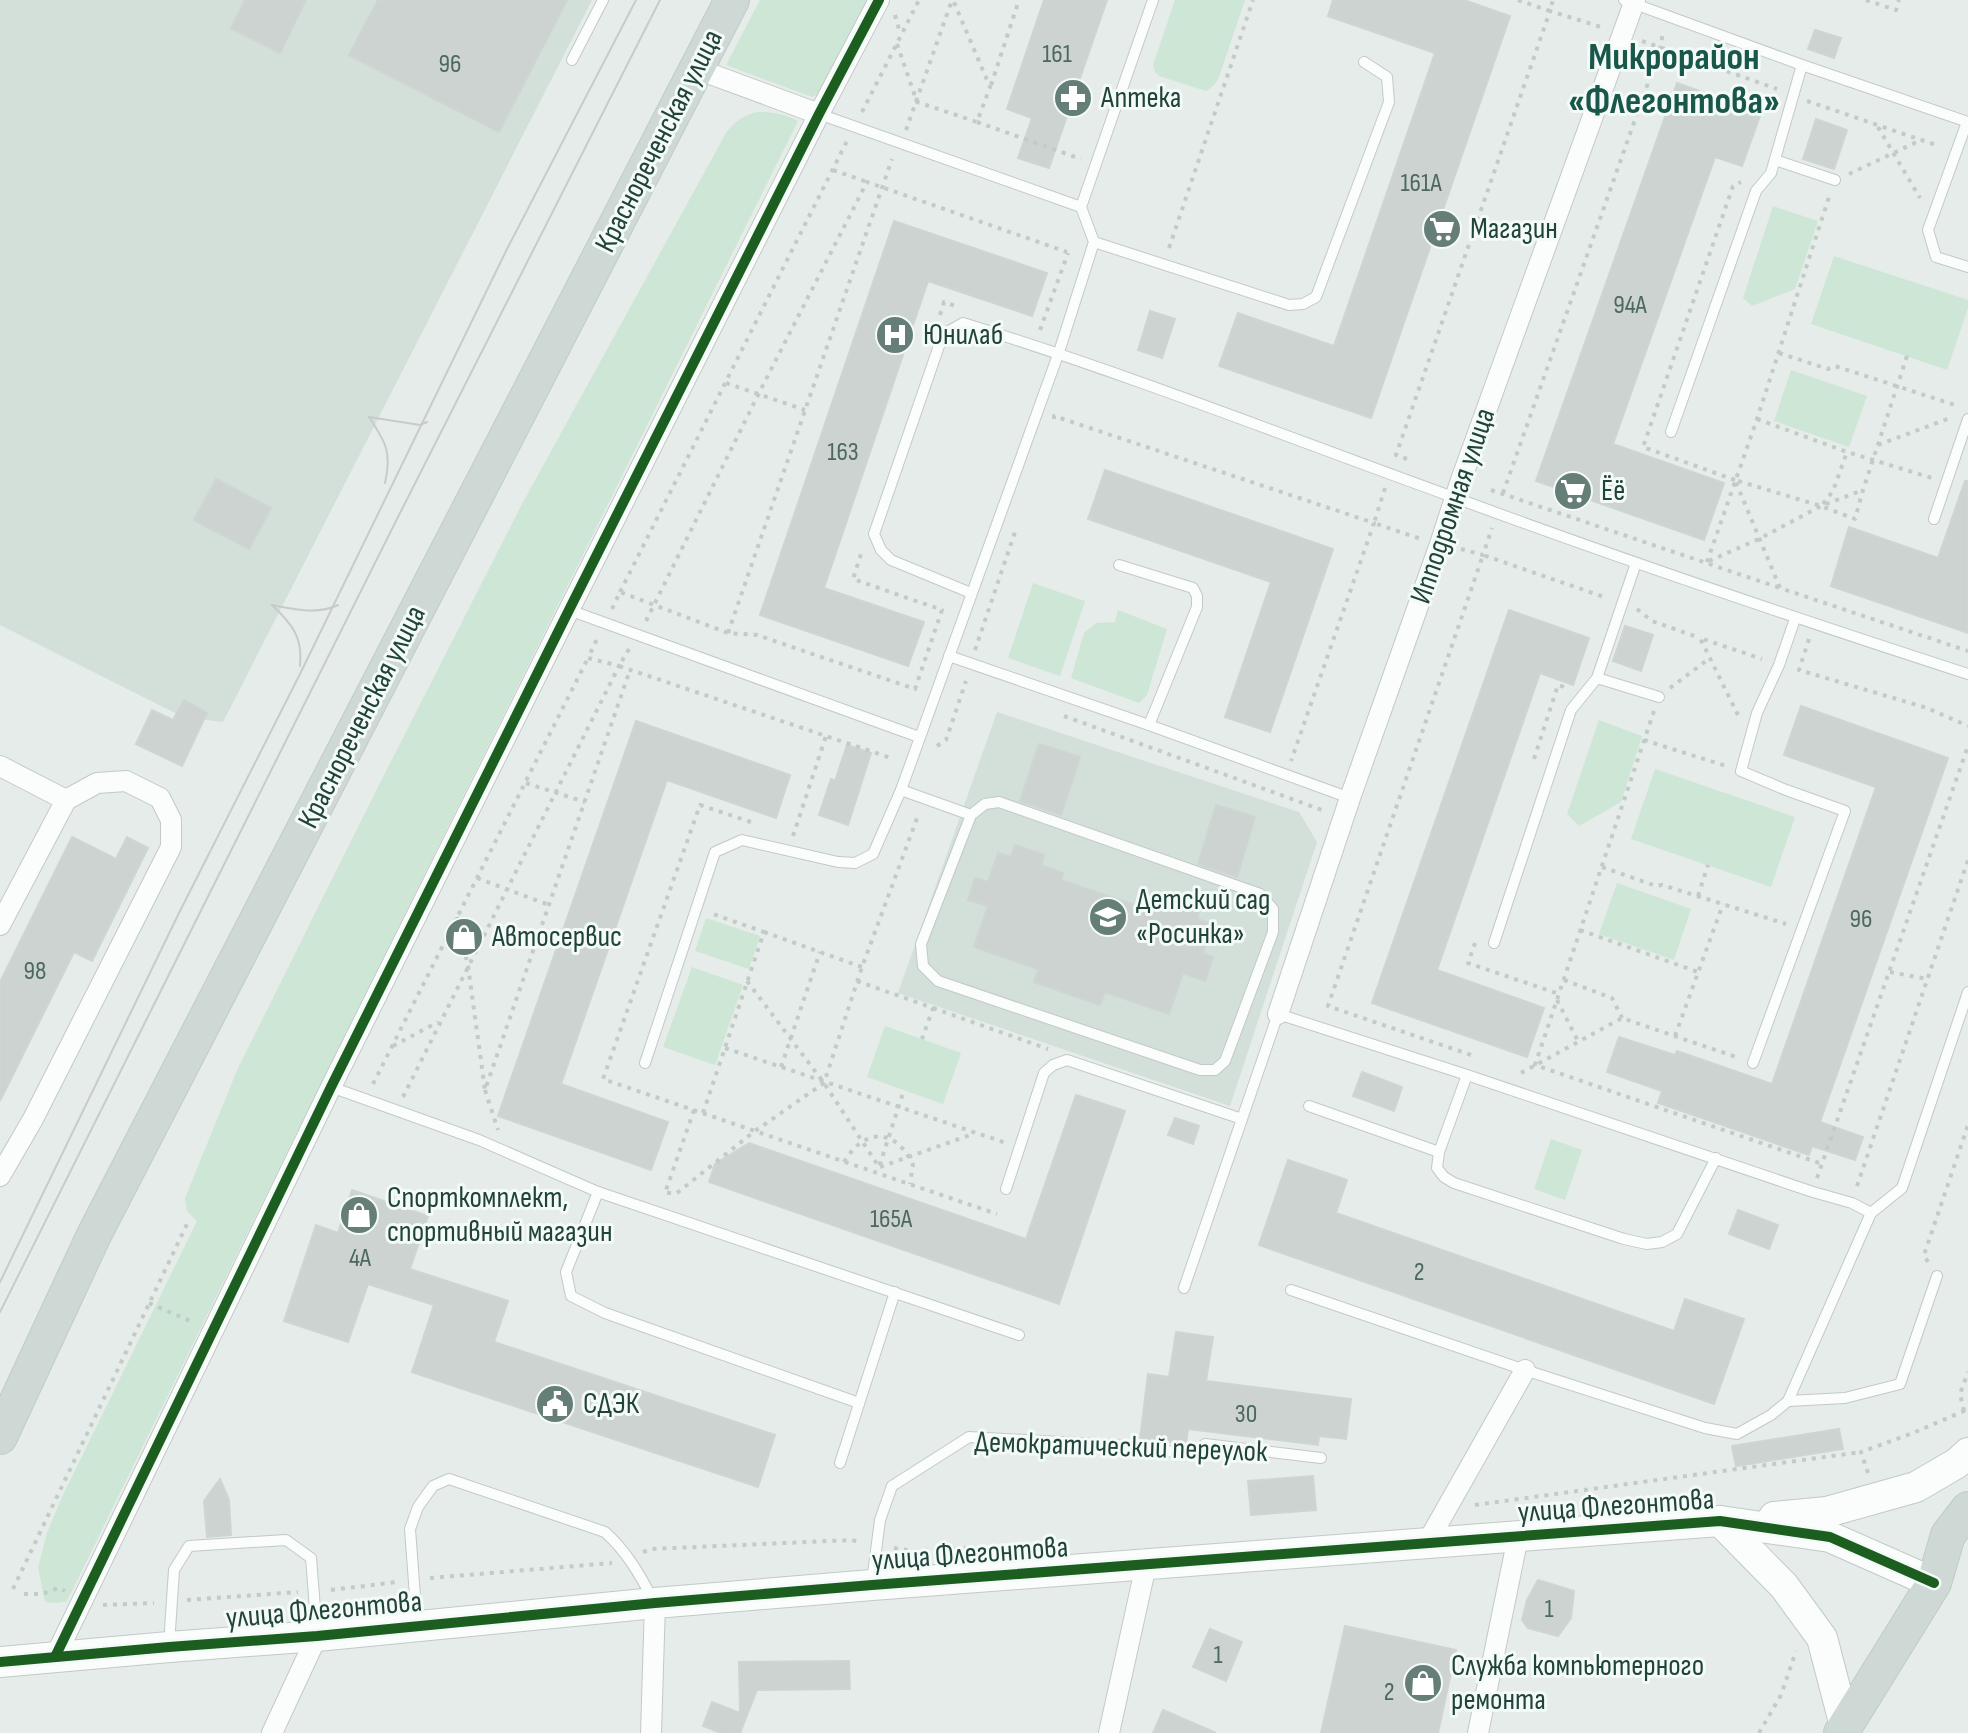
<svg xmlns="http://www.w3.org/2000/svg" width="1968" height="1733" font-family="'Sofia Sans Condensed',sans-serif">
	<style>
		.built { fill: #d3dfd9 }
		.green { fill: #cee6d6 }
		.building { fill: #ccd3d1; stroke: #ced5d2; stroke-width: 2 }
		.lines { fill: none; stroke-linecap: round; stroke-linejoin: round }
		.lane-casing { stroke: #c3c9c7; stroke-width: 12 }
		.street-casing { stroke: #c3c9c7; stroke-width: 22 }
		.secondary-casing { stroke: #c1cac7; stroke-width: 32 }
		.primary-casing { stroke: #c1cbc8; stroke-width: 36 }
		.path { stroke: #c1ccc9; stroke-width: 4; stroke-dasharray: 4 6; stroke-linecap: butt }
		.lane { stroke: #fbfcfc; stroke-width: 10 }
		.street { stroke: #fbfcfc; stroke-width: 20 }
		.secondary { stroke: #fbfcfc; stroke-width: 30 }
		.primary { stroke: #ced8d5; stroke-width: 34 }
		.tram { stroke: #c7ccca; stroke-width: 2 }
		.cycleway-casing { stroke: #f4faf8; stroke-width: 15 }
		.cycleway { stroke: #1b5e20; stroke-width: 10 }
		.labels { text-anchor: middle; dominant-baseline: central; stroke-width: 6; stroke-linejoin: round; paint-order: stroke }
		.number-label { font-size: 26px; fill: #4c6860 }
		.poi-label { font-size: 30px; fill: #20433a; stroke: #f4faf8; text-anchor: start }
		.street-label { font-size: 30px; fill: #20433a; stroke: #f4faf8 }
		.district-label { font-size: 38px; font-weight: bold; fill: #19574a; stroke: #f4faf8 }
	</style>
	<rect width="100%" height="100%" fill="#e6ece9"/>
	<g class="built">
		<polygon points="0,0 592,0 223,722 183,717 0,625"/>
		<polygon points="997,712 1299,812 1317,842 1230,1106 898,993"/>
	</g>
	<g class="green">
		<polygon points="760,0 874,0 829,88 812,97 726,65"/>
		<polygon points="1175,0 1245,0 1218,80 1212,87 1206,91 1159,76 1155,72 1153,65"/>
		<path d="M757,112C773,112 784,114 798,121L312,1101L67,1601L57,1603L45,1602L38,1568L47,1533L62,1497L197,1221L187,1211L185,1198L238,1068L378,787L522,504L726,133C735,121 743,116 757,112Z"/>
		<polygon points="1773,206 1818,221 1795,289 1752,306 1743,298"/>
		<polygon points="1834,256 1968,300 1968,308 1947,370 1811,324"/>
		<polygon points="1791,370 1867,396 1849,447 1774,421"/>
		<polygon points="1033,583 1085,601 1060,676 1008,658"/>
		<polygon points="1118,610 1167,629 1147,695 1139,703 1071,678 1084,633 1096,623 1115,622"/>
		<polygon points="1599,720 1642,736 1621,802 1579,826 1567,814"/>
		<polygon points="1655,769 1795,817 1771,887 1631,839"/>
		<polygon points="1617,883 1691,909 1674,960 1599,934"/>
		<polygon points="706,918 760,936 749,969 695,951"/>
		<polygon points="692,967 743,985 715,1065 663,1047"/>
		<polygon points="885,1026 961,1053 943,1104 867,1077"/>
		<polygon points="1551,1139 1582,1150 1565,1200 1534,1189"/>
	</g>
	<g class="building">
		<polygon points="245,0 306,0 280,53 231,28"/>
		<polygon points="378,0 567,0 499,132 349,55"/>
		<polygon points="1044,0 1107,0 1049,168 1018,158 1032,118 1007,109"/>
		<polygon points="1333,0 1464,0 1510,16 1371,418 1219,366 1238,313 1334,346 1435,53 1328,16"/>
		<polygon points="1815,30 1841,38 1834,58 1808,49"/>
		<polygon points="1677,83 1761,113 1742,166 1715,157 1613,444 1724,483 1704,540 1536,481"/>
		<polygon points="1816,119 1847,130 1834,169 1803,159"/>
		<polygon points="894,221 1047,273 1032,316 928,281 824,588 924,622 908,666 760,615"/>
		<polygon points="1150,311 1175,319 1162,358 1138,350"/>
		<polygon points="1105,470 1333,549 1270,732 1225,717 1271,582 1088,519"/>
		<polygon points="216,479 271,508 249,549 194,520"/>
		<polygon points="1965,481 1968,481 1968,633 1831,586 1849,527 1938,558"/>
		<polygon points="1509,610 1589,638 1573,685 1540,673 1437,970 1544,1008 1527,1057 1372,1003"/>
		<polygon points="1625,626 1653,635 1641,671 1613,661"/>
		<polygon points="184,700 207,713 182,766 136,744 152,710 173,720"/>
		<polygon points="1801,706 1948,758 1820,1122 1863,1137 1855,1160 1812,1146 1809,1155 1658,1103 1662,1091 1607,1072 1619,1037 1675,1055 1677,1051 1772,1084 1876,787 1784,755"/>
		<polygon points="636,721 790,775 776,818 667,780 561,1084 668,1122 651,1170 498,1116"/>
		<polygon points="1039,744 1080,757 1061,815 1020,801"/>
		<polygon points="847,745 871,753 848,825 819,815 831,779 835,781"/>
		<polygon points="1216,805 1255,817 1237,877 1198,864"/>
		<polygon points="72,837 116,859 127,837 148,848 92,961 74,952 0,1101 0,982"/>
		<polygon points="1015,845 1044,855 1041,865 1063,873 1061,880 1143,908 1145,902 1167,910 1170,899 1200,909 1197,919 1213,924 1203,953 1213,957 1205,981 1183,973 1169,1014 1105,992 1100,1005 1034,982 1038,969 974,947 988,906 968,900 975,878 988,882 998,853 1011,857"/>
		<polygon points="1362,1072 1402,1087 1394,1111 1353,1096"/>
		<polygon points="1076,1095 1125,1111 1059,1304 709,1182 715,1164 749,1143 1026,1239"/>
		<polygon points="1175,1118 1199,1126 1193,1144 1168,1135"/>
		<polygon points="1288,1160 1347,1180 1336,1213 1674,1331 1685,1299 1744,1319 1714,1404 1259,1245"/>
		<polygon points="352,1190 428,1216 410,1269 508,1301 494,1342 775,1435 758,1487 412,1372 434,1305 368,1284 348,1342 284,1321 316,1225 338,1233"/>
		<polygon points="1738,1210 1778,1225 1769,1249 1729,1234"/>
		<polygon points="1176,1332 1213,1337 1206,1381 1351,1399 1346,1439 1319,1436 1318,1445 1188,1429 1186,1444 1140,1439 1148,1374 1169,1377"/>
		<polygon points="1839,1429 1843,1449 1736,1466 1732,1446"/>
		<polygon points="1313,1476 1316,1510 1251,1515 1248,1481"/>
		<polygon points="220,1479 229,1500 231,1535 207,1537 204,1501"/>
		<polygon points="1538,1580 1574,1591 1571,1618 1558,1636 1528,1628 1522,1620 1527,1600"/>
		<polygon points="1345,1626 1456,1650 1438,1733 1321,1733"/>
		<polygon points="1210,1629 1242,1642 1226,1681 1193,1667"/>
		<polygon points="849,1661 850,1689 757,1690 740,1733 721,1733 703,1726 712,1702 740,1713 739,1662"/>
		<polygon points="1163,1710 1216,1733 1153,1733"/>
	</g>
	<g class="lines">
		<defs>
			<g id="lane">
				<polyline points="1624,0 1802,65 1968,122"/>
				<polyline points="572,60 603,0"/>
				<polyline points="819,114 1081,207"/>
				<polyline points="1967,122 1928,230 1936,257 1968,267"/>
				<polyline points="1775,160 1835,180"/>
				<polyline points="1094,242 1289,305 1303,304 1316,297 1389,102 1387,77 1364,62"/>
				<polyline points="1671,432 1756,191 1771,173 1802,65"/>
				<polyline points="1934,519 1968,419"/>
				<polyline points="1119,565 1193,588 1197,596 1197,607 1149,725"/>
				<path d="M971,593L891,560L881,550L874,534L940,343L949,331L963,323C1128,374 1290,438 1453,497C1623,560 1795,618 1968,674"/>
				<polyline points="569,610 919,737"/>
				<polyline points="949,656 1149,725 1350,798"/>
				<polyline points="1597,678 1659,697"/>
				<polyline points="901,790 971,815 985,804 999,802 1260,894 1273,909 1273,932 1225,1061 1215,1070 1200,1070 938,981 923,966 921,944 971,815"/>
				<polyline points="1494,943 1571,710 1597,678 1636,563"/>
				<polyline points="645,1063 715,852 742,840 838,862 855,863 873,854 901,790 1059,352 1094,242 1081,207 1153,0"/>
				<polyline points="1753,1063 1845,811 1786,790 1741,771 1757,713 1779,665 1795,619"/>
				<polyline points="1467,1075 1439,1152 1437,1168 1444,1177 1454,1183 1624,1239 1647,1244 1662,1242 1677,1234 1716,1158"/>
				<polyline points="331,1087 479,1140 598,1192 1019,1335"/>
				<polyline points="1309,1106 1439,1152"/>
				<polyline points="1006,1189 1044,1073 1053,1065 1067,1060 1242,1119"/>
				<polyline points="598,1192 566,1272 571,1296 605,1313 859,1403"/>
				<polyline points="1184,1288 1278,1014 1467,1075 1813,1192 1852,1203 1871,1213"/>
				<polyline points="1291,1290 1525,1370 1705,1428 1737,1434 1771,1415 1788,1401 1871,1213 1902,1188 1968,992"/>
				<polyline points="1788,1401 1845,1398 1900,1384 1937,1276"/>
				<polyline points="840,1463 895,1292"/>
				<polyline points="872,1581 880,1520 892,1486 969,1437 1115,1445 1193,1454 1205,1444 1321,1458"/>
				<path d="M417,1623L410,1529L418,1507L433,1486L449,1479L605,1532C626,1551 639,1573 652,1598"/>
				<polyline points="169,1645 174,1570 189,1546 286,1540 311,1558 317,1634"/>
			</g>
			<g id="street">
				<polyline points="697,69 819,114"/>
				<polyline points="0,766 66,800"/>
				<polyline points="0,925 66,800 97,783 126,781 160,798 171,820 171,847 33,1119 0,1176"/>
				<polyline points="1278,1014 1350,798 1440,544 1461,480 1635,0"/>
				<polyline points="1427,1543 1525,1370"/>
				<polyline points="55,1657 331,1087 569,610 819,114 879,0"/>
				<polyline points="272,1733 317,1636"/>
				<polyline points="651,1733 655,1603"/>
				<polyline points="1109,1733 1146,1565"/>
				<polyline points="1478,1733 1518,1537"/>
			</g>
			<g id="secondary">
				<polyline points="1774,1517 1827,1512 1916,1487 1957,1463 1968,1453"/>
				<polyline points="1720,1521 1784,1586 1822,1638 1845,1726"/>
				<polyline points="0,1662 169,1647 317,1636 655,1603 872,1585 1720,1521 1830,1537 1934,1583"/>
			</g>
			<g id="primary">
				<polyline points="0,1437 94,1235 732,0"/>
				<polyline points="1841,1733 1934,1583 1948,1535 1968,1509"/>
			</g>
		</defs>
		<use href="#lane" class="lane-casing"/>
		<use href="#street" class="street-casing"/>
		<use href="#secondary" class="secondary-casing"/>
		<use href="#primary" class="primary-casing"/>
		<g class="path">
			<polyline points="1518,0 1550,11 1553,0"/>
			<polyline points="1866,0 1896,10 1899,0"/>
			<polyline points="895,15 900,33"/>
			<polyline points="1642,41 1777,89"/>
			<polyline points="897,44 917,102 977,122 990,87 953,0"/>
			<polyline points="991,85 1019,0"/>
			<polyline points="1807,101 1939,146"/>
			<polyline points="862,112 919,0"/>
			<polyline points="977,122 1081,159"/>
			<polyline points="1878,127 1920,198"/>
			<polyline points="906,130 952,0"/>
			<polyline points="833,170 867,182"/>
			<polyline points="1849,174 1921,140"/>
			<polyline points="1169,248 1253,0"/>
			<polyline points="940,315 944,302 958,307"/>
			<polyline points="1040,330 1068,253"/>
			<polyline points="1779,353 1828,369 1835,366 1958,406"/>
			<polyline points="1907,356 1863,490 1855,519 1821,506 1735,480 1780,588 1968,651"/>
			<polyline points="726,383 805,410"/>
			<polyline points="1054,419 1054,416 1374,523 1291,761"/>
			<polyline points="1757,419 1847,452 1932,478"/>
			<polyline points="1878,445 1950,418"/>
			<polyline points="1407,459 1396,455 1550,11 1604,28"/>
			<polyline points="1735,480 1643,447 1733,186 1741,182"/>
			<polyline points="1385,488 1374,523 1421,539"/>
			<polyline points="1491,490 1780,588"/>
			<polyline points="1503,493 1660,49 1663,33"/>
			<polyline points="1823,504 1833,491 1847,452"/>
			<polyline points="1461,549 1483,555 1492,528"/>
			<polyline points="1709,561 1759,539 1821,506 1863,490"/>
			<polyline points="1707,562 1757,419 1829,197"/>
			<polyline points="620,592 847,141"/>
			<polyline points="612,609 620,592 728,633 757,635 915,689 942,610 853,579 862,551"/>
			<polyline points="1637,609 1652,621 1700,638"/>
			<polyline points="646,621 759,393 867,182 1067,252"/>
			<polyline points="728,633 892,159"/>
			<polyline points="1809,639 1799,670 1927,708 1968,726"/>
			<polyline points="629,649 619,666 894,759"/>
			<polyline points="975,650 1016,529"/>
			<polyline points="1670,688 1710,658"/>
			<polyline points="1654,711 1535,1065 1822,1164"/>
			<polyline points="1738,715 1700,638 1762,659"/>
			<polyline points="1064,716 1322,810"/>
			<polyline points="1644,740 1726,766"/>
			<polyline points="937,746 946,740 966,681"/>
			<polyline points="1534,759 1558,685 1567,688"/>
			<polyline points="526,783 585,802"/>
			<polyline points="751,822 700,805 603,1079 997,1214"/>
			<polyline points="793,836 826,736"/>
			<polyline points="1602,867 1656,886 1662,885 1786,924"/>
			<polyline points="477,878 549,905"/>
			<polyline points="1698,896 1708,865"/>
			<polyline points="457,917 468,966 485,1090 630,670"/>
			<polyline points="1580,930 1698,972"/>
			<polyline points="764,932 862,967"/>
			<polyline points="1475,943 1468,963 1559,994"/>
			<polyline points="1890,972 1927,979"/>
			<polyline points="1564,980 1612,998 1622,1018"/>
			<polyline points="747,981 824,1083 879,1167 904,1090"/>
			<polyline points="857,981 933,1008 922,1039"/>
			<polyline points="1557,1000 1578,1041"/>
			<polyline points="933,1008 1048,1049"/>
			<polyline points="1675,1036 1723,904"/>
			<polyline points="393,1046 438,1022"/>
			<polyline points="725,1048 1006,1143"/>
			<polyline points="1471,1055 1328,1006 1483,555 1607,598"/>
			<polyline points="781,1067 820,952"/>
			<polyline points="1521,1073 1622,1018 1739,1058"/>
			<polyline points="373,1084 588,658"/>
			<polyline points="485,1090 498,1130"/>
			<polyline points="403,1097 619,666 588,658 597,639"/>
			<polyline points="694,1110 665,1193 677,1193 755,1131 824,1083 862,967 919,813"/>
			<polyline points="703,1113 764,932 713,914"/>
			<path d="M844,1162C865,1127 896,1128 913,1165L910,1184"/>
			<polyline points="880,1167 973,1134"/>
			<polyline points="1817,1178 1968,746"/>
			<polyline points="1857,1186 1968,860"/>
			<polyline points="1928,1262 1924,1255 1968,1125"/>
			<polyline points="149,1303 195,1323"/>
			<polyline points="1964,1411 1960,1394 1968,1372"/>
			<polyline points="1868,1473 1861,1452 1913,1433 1964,1411 1968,1407"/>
			<polyline points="1475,1505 1861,1452"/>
			<polyline points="894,1548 913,1551 969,1548"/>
			<polyline points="643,1552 652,1549 851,1540 862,1542"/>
			<polyline points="430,1578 612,1563"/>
			<polyline points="13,1589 188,1222"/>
			<polyline points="331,1590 397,1582"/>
			<polyline points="24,1594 42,1594 58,1588 65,1591"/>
			<polyline points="187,1600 298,1592"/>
			<polyline points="103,1605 154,1603"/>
			<polyline points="1759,1733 1781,1695 1796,1651"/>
		</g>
		<use href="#lane" class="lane"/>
		<use href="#street" class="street"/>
		<use href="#secondary" class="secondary"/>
		<use href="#primary" class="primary"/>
		<g class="tram">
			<polyline points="369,417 420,425 427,422"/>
			<path d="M369,417C386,443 392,452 385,483"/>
			<path d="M272,605C293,609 318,615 338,605"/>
			<path d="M272,605C292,624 303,637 300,666"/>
			<polyline points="0,1282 179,913 300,674 507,249 636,0"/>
			<polyline points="0,1312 397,519 660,0"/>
		</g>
		<defs>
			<g id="cycleway">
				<polyline points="55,1657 331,1087 569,610 819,114 879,0"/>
				<polyline points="0,1662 169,1647 317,1636 655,1603 872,1585 1720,1521 1830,1537 1934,1583"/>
			</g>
		</defs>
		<use href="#cycleway" class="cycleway-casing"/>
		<use href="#cycleway" class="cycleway"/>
	</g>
	<defs>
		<symbol id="pharmacy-disc" viewBox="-11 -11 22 22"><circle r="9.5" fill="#657e77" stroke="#f4faf8"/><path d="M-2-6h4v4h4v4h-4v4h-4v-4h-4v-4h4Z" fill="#fff"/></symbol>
		<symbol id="supermarket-disc" viewBox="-11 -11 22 22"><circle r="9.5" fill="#657e77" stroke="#f4faf8"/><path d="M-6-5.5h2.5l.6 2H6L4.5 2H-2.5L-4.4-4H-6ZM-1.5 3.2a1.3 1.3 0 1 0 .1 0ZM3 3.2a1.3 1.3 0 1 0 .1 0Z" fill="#fff"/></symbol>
		<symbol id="hospital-disc" viewBox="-11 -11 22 22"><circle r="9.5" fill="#657e77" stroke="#f4faf8"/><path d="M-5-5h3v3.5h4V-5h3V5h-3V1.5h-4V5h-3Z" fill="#fff"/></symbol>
		<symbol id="school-disc" viewBox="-11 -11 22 22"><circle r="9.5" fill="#657e77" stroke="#f4faf8"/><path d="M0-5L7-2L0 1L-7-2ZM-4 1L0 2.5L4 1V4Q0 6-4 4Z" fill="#fff"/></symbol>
		<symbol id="shop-disc" viewBox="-11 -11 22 22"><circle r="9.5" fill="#657e77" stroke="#f4faf8"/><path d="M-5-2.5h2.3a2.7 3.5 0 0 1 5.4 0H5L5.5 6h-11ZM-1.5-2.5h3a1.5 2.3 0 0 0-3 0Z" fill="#fff"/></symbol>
		<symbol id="civic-disc" viewBox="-11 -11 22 22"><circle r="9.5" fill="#657e77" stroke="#f4faf8"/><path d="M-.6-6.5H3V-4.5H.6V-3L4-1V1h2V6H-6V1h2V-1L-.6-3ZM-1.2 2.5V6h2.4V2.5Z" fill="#fff"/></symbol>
	</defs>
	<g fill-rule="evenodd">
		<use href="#pharmacy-disc" x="1051" y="76" width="44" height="44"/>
		<use href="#supermarket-disc" x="1420" y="207" width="44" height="44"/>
		<use href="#hospital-disc" x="873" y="313" width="44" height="44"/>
		<use href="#supermarket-disc" x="1551" y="469" width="44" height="44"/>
		<use href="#school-disc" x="1086" y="895" width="44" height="44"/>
		<use href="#shop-disc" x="442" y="915" width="44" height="44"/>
		<use href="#shop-disc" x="337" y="1193" width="44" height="44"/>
		<use href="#civic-disc" x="533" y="1382" width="44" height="44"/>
		<use href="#shop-disc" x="1401" y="1661" width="44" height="44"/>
	</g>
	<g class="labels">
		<g class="number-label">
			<text x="1057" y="54">161</text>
			<text x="450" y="64">96</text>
			<text x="1421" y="183">161А</text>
			<text x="1630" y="305">94А</text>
			<text x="843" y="452">163</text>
			<text x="1861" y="919">96</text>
			<text x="35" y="971">98</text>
			<text x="891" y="1219">165А</text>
			<text x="360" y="1258">4А</text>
			<text x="1419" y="1272">2</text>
			<text x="1246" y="1414">30</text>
			<text x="1549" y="1609">1</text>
			<text x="1218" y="1655">1</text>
			<text x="1389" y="1692">2</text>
		</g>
		<g class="poi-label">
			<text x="1101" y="98">Аптека</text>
			<text x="1470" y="229">Магазин</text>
			<text x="923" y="335">Юнилаб</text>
			<text x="1601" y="491">Ёё</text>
			<text x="1136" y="900">Детский сад<tspan x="1136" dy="34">«Росинка»</tspan></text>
			<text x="492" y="937">Автосервис</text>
			<text x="387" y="1198">Спорткомплект,<tspan x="387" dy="34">спортивный магазин</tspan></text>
			<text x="583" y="1404">СДЭК</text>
			<text x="1451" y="1666">Служба компьютерного<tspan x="1451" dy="34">ремонта</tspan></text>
		</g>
		<g class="street-label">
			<text transform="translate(659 141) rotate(-63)">Краснореченская улица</text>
			<text transform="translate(1453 506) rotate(-71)">Ипподромная улица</text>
			<text transform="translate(362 717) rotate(-63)">Краснореченская улица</text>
			<text transform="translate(1121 1447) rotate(2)">Демократический переулок</text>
			<text transform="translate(1616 1506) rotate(-4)">улица Флегонтова</text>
			<text transform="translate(970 1554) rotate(-4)">улица Флегонтова</text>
			<text transform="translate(324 1610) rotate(-5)">улица Флегонтова</text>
		</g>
		<g class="district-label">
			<text x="1674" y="57">Микрорайон<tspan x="1674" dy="44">«Флегонтова»</tspan></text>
		</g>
	</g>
</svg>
